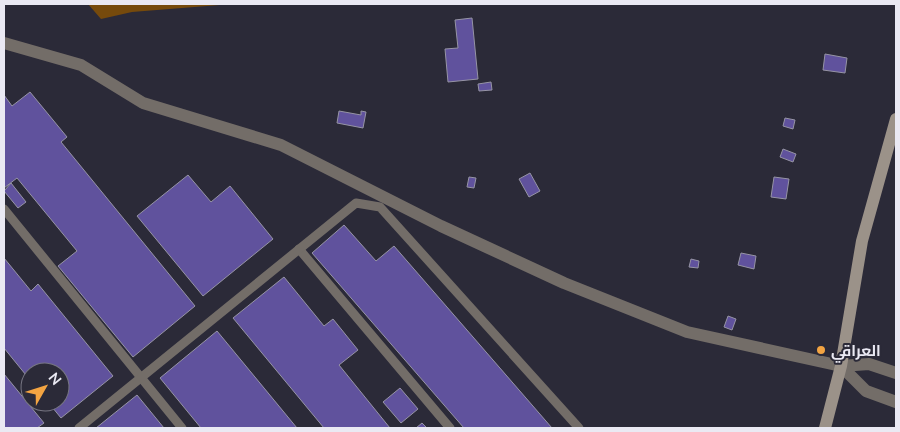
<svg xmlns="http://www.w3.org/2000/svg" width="900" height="432" font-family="Lato,Cairo,sans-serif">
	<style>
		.green { fill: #764a0c }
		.building { fill: #60529d; stroke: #9694a5 }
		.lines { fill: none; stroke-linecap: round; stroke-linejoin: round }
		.lane { stroke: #736d68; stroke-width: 9 }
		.street { stroke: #736d68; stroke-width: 12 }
		.secondary { stroke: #9b9289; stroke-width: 12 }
		.poi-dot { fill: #f3a442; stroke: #2b2a38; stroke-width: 2 }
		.labels { text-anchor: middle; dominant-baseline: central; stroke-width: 4; stroke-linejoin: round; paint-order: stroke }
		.poi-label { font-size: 15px; font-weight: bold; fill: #eae9f3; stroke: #2b2a38; text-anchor: start }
	</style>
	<rect width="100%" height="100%" fill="#2b2a38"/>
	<polygon class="green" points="88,4 232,4 132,12 101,19"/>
	<g class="building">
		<polygon points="472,18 478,79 448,82 445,49 458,48 455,20"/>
		<polygon points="825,54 847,58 845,73 823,70"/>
		<polygon points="491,82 492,90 479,91 478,84"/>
		<polygon points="30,92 67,137 61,142 195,306 133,357 58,266 77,251 17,178 4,188 4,95 12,106"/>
		<polygon points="339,111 361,115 361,111 366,112 363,128 337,123"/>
		<polygon points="785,118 795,120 793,129 783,126"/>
		<polygon points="783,149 796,154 793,162 780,157"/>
		<polygon points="530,173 540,191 529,197 519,179"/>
		<polygon points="188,175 211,202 230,186 273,239 203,296 137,216"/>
		<polygon points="469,177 476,178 474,188 467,187"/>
		<polygon points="774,177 789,179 786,199 771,197"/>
		<polygon points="11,183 26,202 18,208 4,191"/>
		<polygon points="344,225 376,261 394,246 552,428 464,428 312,253"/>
		<polygon points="741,253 756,256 754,269 738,265"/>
		<polygon points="4,258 31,291 38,284 113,376 61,418 48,402 60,402 60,372 30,372 30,380 4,348"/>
		<polygon points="691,259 699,261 698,268 689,267"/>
		<polygon points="284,277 324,326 333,319 358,350 339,365 390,428 324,428 233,318"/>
		<polygon points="728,316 736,319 732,330 724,327"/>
		<polygon points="217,331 297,428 201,428 160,378"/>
		<polygon points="4,374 44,423 37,428 4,428"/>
		<polygon points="400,388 418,409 401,423 383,402"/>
		<polygon points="137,395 164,428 96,428"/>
		<polygon points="422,423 427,428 416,428"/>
	</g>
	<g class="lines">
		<g class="lane">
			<polyline points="4,209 182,428"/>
			<polyline points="299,249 450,428"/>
			<polyline points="79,428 356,203 380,207 579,428"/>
		</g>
		<g class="street">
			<polyline points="4,43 81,65 143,103 281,145 441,226 564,283 687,332 841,366 869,364 896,373"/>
			<polyline points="841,366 866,391 896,402"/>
		</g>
		<polyline class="secondary" points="825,428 841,366 862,241 896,119"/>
	</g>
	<circle class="poi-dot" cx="821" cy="350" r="5"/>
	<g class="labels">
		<g class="poi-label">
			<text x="831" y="350">العراقي</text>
		</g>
	</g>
	<rect width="900" height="432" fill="none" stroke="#eae9f3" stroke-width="10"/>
	<g transform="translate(45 387) rotate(51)"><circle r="24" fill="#2b2a38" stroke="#777683"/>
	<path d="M0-4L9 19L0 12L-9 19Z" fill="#f3a442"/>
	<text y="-8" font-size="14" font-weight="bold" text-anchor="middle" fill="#eae9f3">N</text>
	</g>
</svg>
